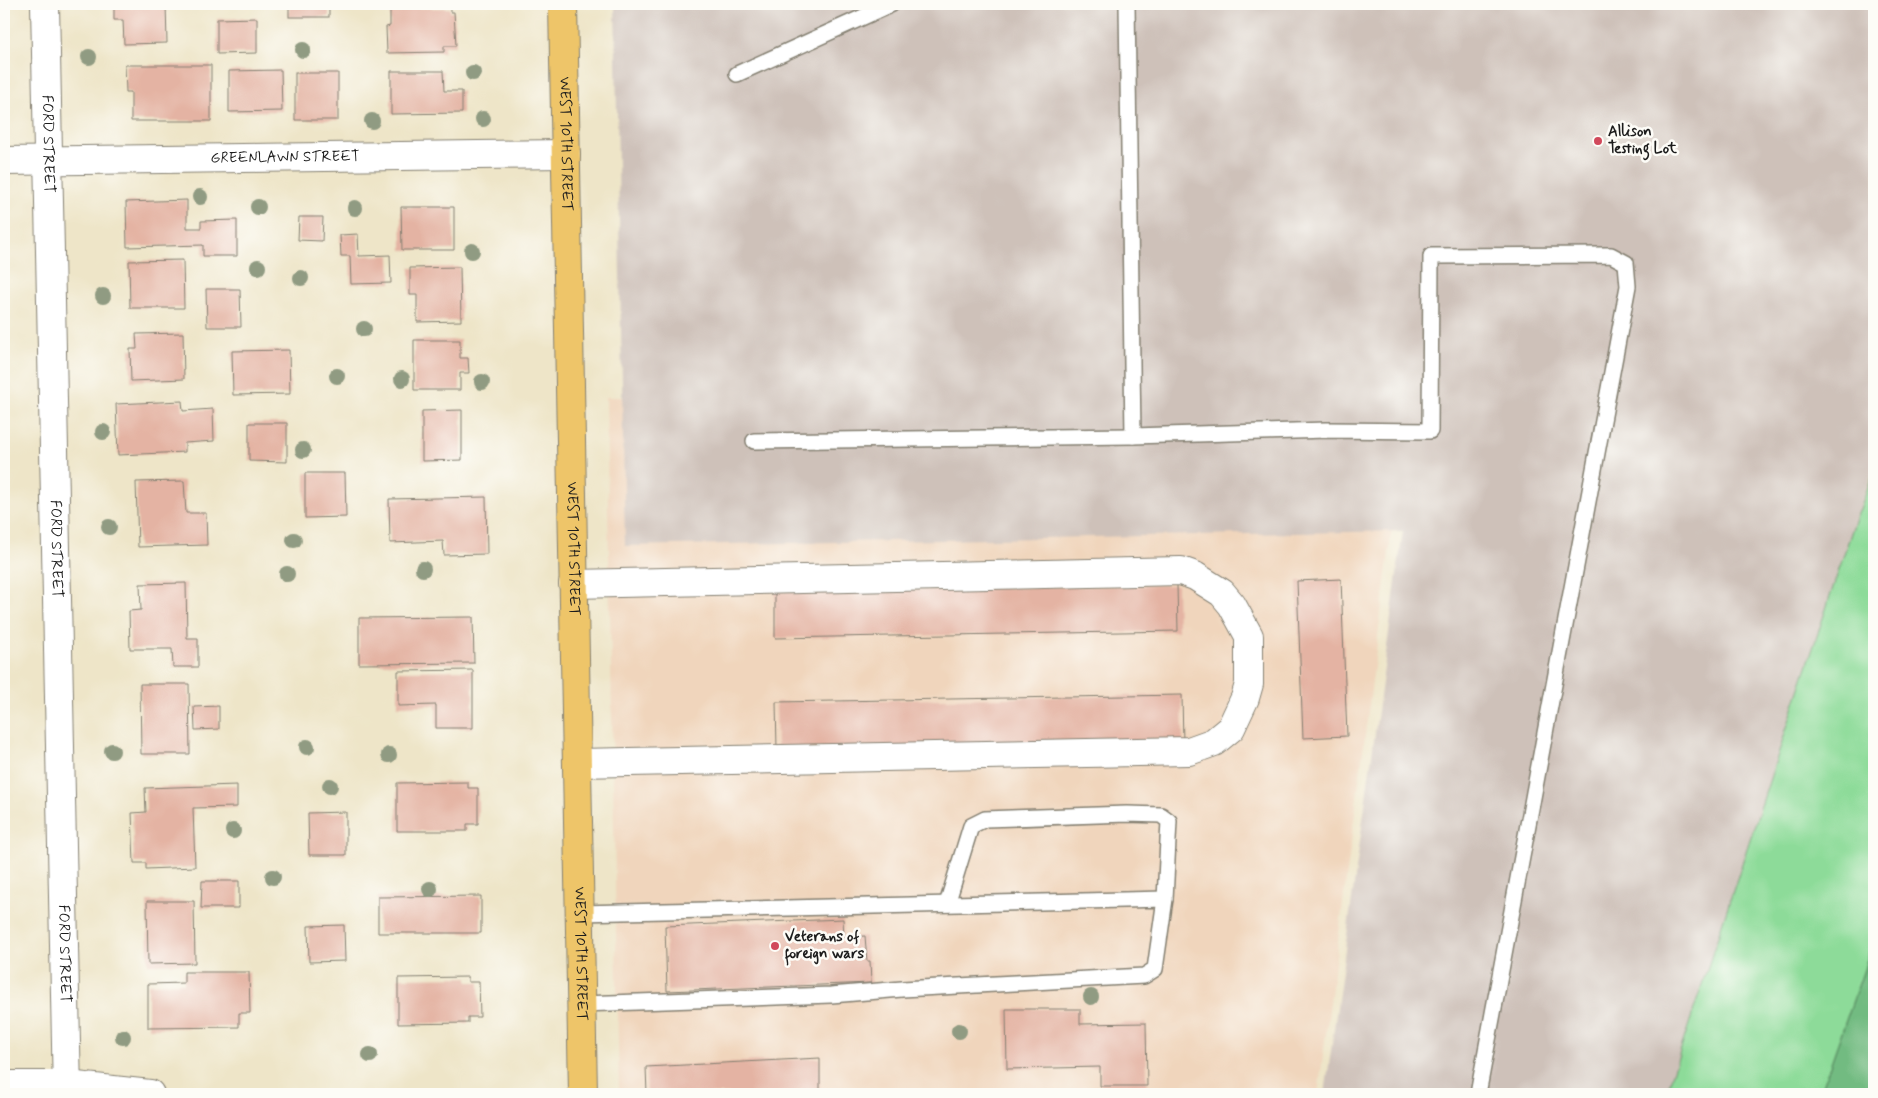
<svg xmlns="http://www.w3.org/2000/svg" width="1878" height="1098" font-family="Mynerve,sans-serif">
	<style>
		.built { fill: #f0d5bc }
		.industrial { fill: #cec1b9 }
		.green { fill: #8ddb99; stroke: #547c5a }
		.forest { fill: #72bb81; stroke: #476c4e }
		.building { fill: #e4b3a3 }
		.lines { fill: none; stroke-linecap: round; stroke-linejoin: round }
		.service-casing { stroke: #858072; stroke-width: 18 }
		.minor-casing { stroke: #858072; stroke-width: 30 }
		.primary-casing { stroke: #858072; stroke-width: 30 }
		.service { stroke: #fff; stroke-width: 15 }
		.minor { stroke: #fff; stroke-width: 28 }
		.primary { stroke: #eec569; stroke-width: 28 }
		.tree { fill: #909b82 }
		.poi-dot { fill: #d1495b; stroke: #fdfcf7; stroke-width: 2 }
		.labels { text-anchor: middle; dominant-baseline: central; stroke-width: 5; stroke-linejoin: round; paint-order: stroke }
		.poi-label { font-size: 15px; font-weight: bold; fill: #1c1c1c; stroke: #fdfcf7; text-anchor: start }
		.street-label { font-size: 15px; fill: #1c1c1c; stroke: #fdfcf7 }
	</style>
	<rect width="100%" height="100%" fill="#fdfcf7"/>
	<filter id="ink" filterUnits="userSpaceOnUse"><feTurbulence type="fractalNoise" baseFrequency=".02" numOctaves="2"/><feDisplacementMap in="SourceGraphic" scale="10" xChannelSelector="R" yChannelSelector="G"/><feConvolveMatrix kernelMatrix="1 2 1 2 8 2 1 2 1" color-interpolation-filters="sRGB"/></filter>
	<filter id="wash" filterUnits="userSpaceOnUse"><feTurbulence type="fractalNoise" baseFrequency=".0096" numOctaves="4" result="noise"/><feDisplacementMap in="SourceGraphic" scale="20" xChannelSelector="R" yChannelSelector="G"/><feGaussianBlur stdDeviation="1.12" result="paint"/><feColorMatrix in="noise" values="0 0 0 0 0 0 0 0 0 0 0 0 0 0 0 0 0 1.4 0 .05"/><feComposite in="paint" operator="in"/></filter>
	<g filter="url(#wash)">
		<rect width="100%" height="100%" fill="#eee5c8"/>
		<polygon class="built" points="606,397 650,397 1394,514 1318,1094 619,1094"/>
		<polygon class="industrial" points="615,4 1874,4 1874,468 1853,527 1666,1094 1325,1094 1403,531 625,546"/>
		<polygon class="green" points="1874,472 1874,941 1820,1094 1666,1094 1853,527"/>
		<polygon class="forest" points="1874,941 1874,1094 1820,1094"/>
		<g id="blocks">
			<g class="building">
				<polygon points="114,4 166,4 167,43 124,44 123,20 114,20"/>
				<rect x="289" y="4" width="40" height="13"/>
				<polygon points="390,8 450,8 450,12 454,12 456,46 444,46 444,52 387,53 386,27 390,26"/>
				<polygon points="257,18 257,53 217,54 217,19"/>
				<polygon points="125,65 211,65 211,121 131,121 131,92 126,92"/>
				<polygon points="281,70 282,111 229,112 229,71"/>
				<polygon points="391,71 443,71 444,91 462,91 462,113 391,114"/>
				<rect x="295" y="73" width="43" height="47"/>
				<polygon points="187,200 187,228 201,228 201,221 237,220 237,256 203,256 203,245 127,247 126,202"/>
				<polygon points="401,207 454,207 454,250 402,250"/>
				<polygon points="299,217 323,217 322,241 298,240"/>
				<polygon points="358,234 359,256 390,255 391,283 351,284 350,256 341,256 340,235"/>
				<polygon points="183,260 184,308 130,308 129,261"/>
				<polygon points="460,267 461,321 417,322 417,295 410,295 410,268"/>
				<polygon points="206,289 240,289 241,327 207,327"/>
				<polygon points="183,333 184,379 131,381 130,349 137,349 136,334"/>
				<polygon points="414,340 460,340 460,358 468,358 469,373 460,373 460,390 414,390"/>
				<polygon points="289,350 290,394 233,395 232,351"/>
				<polygon points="182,401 183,411 213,409 214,441 185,443 185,452 118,455 116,404"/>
				<polygon points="462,410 462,460 422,461 422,411"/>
				<polygon points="249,423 287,423 287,462 249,461"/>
				<polygon points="305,473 345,473 346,517 305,518"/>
				<polygon points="184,481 186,513 206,513 207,545 138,547 136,482"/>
				<polygon points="486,497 487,554 444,555 443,541 390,543 389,499"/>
				<polygon points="1341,579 1347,736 1303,738 1297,581"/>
				<polygon points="186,583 187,638 198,638 198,667 173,667 172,649 130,649 129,611 141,610 140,584"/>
				<polygon points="1177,585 1178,631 775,638 775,592"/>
				<polygon points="473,617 474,663 359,664 359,618"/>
				<polygon points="473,670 473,728 436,728 436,705 398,706 398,671"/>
				<polygon points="140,684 189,684 190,754 141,754"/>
				<polygon points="1182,695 1183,743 777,749 776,702"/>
				<polygon points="219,706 219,729 195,730 194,707"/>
				<polygon points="468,782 468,788 478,788 478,824 467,824 467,831 397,831 397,783"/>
				<polygon points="237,785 237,807 193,808 195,867 146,869 146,863 134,863 132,813 146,812 145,788"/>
				<polygon points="346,812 346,855 309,855 308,813"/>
				<polygon points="202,881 239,881 239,908 201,908"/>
				<polygon points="481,896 481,933 378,933 378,897"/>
				<polygon points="147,901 194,901 195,963 148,964"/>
				<polygon points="843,919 844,937 865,936 867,961 870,961 871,983 667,991 665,926"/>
				<polygon points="344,925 345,961 309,962 308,926"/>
				<polygon points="184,972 249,972 250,1013 239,1013 239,1027 148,1028 148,984 184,983"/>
				<polygon points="468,977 468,982 479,982 480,1017 468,1017 468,1023 398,1024 398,978"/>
				<polygon points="1006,1009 1080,1009 1080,1024 1146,1023 1147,1086 1100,1086 1100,1067 1007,1069"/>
				<polygon points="820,1058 820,1094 647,1094 646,1067"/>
			</g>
		</g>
	</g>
	<g filter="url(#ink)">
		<use href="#blocks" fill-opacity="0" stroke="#858072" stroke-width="1"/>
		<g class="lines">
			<defs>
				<g id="service">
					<polyline points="1127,4 1133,436 1326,430 1430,431 1431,256 1611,255 1626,263 1628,286 1478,1094"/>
					<polyline points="737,74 892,4"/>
					<polyline points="754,441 1133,436"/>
					<polyline points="947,904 971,826 985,819 1127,814 1161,815 1169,821 1165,899"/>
					<polyline points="580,913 1165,899 1155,969 1144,976 902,989 831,995 582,1004"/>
				</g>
				<g id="minor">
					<path id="s1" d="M45,4L67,1094"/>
					<path id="s2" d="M4,161L566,154"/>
					<polyline points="573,584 1181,571 1195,576 1222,593 1232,605 1249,636 1249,684 1245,698 1231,728 1214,742 1189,751 577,763"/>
					<polyline points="4,1085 67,1085 150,1094"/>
				</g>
				<g id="primary">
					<path id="s3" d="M563,4L583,1094"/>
				</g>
			</defs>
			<use href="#service" class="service-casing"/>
			<use href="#minor" class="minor-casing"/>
			<use href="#primary" class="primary-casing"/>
			<use href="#service" class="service"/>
			<use href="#minor" class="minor"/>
			<use href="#primary" class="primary"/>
		</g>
		<g class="tree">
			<circle cx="303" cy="50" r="8"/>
			<circle cx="89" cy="57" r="8"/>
			<circle cx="473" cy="73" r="8"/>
			<circle cx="483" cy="119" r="8"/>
			<circle cx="372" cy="121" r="8"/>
			<circle cx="200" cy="197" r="8"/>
			<circle cx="258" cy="207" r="8"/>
			<circle cx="355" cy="208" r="8"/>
			<circle cx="472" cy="251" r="8"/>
			<circle cx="258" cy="267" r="8"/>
			<circle cx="301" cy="278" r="8"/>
			<circle cx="103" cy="296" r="8"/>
			<circle cx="364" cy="329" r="8"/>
			<circle cx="337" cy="376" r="8"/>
			<circle cx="402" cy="379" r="8"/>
			<circle cx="482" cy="382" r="8"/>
			<circle cx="103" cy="432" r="8"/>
			<circle cx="303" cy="450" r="8"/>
			<circle cx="109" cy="527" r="8"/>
			<circle cx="294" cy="540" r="8"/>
			<circle cx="423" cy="569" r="8"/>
			<circle cx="287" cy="574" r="8"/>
			<circle cx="307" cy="747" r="8"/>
			<circle cx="112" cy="751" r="8"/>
			<circle cx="389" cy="755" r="8"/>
			<circle cx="330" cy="786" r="8"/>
			<circle cx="233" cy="831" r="8"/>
			<circle cx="273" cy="877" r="8"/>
			<circle cx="430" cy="889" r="8"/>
			<circle cx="1091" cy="997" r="8"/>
			<circle cx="959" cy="1031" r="8"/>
			<circle cx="123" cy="1037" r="8"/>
			<circle cx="370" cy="1055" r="8"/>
		</g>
	</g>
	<g class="poi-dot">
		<circle cx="1598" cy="141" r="5"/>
		<circle cx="775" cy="946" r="5"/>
	</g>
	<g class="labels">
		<g class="poi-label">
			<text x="1608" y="132">Allison<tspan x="1608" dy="17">Testing Lot</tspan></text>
			<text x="785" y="937">Veterans of<tspan x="785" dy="17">foreign wars</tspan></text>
		</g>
		<g class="street-label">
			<text stroke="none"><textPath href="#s1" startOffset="140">FORD STREET</textPath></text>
			<text stroke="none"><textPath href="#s3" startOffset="140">WEST 10TH STREET</textPath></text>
			<text stroke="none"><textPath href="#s2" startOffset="281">GREENLAWN STREET</textPath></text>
			<text stroke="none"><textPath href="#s1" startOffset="545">FORD STREET</textPath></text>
			<text stroke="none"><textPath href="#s3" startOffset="545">WEST 10TH STREET</textPath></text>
			<text stroke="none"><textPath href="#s1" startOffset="950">FORD STREET</textPath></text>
			<text stroke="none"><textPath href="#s3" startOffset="950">WEST 10TH STREET</textPath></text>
		</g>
	</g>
	<rect width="1878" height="1098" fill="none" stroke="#fdfcf7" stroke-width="20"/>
</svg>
